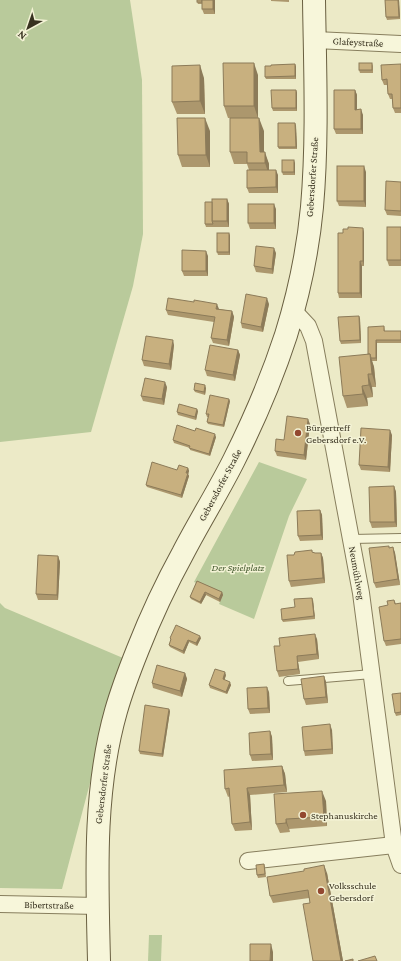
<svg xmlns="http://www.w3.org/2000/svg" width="401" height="961" font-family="'Crimson Pro',serif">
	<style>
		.green { fill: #b9ca9b }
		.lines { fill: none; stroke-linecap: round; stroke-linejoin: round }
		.lane-casing { stroke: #877e5d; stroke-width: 10 }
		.street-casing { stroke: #877e5d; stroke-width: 18 }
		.secondary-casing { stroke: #695f40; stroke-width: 24 }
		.lane { stroke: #f7f6da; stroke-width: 8 }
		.street { stroke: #f7f6da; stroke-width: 16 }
		.secondary { stroke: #f7f6da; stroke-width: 22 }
		.wall { fill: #ac976d }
		.shaded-wall { fill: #8c7b59 }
		.building { fill: #c8b07f; stroke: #8c7b59 }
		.poi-dot { fill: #934830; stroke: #f4f3d6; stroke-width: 1.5 }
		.labels { text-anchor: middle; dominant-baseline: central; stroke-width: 3; stroke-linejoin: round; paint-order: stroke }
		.street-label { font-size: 10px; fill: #383220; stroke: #f4f3d6 }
		.poi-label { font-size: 10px; fill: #383220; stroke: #f4f3d6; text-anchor: start }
		.park-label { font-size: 10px; font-style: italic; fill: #3d5328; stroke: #f4f3d6 }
	</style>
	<rect width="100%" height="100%" fill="#eceac7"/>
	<g class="green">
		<polygon points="0,0 130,0 142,80 143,234 133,286 91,432 0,442"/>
		<polygon points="259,462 307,479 289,516 254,619 219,604 223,595 194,582"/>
		<polygon points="0,603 5,608 123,658 62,889 0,888"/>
		<polygon points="149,935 162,935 161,961 148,961"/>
	</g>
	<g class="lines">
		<defs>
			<g id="lane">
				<polyline points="352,539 401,538"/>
				<polyline points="288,681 372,674"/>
			</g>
			<g id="street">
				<polyline points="315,40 401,44"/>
				<polyline points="293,310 308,326 314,341 361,593 394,845 401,865"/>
				<polyline points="248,861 394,845"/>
				<polyline points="0,904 98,906"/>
			</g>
			<path id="secondary" d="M99,961C97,877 93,792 116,711C122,690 130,669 138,649C151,616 166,584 183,553C199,522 218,492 234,460C254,420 272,378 286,335C299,293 308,250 312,207C318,138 315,69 314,0"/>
		</defs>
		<use href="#lane" class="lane-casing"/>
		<use href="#street" class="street-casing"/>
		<use href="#secondary" class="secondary-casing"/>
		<use href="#lane" class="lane"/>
		<use href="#street" class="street"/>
		<use href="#secondary" class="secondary"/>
	</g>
	<g class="wall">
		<polygon points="215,0 215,14 204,14 202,9 202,4 198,4 197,2"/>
		<polygon points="271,0 289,0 289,2 271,1"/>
		<polygon points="385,0 399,0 400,19 387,20 386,17"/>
		<polygon points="372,63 373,66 373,73 360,73 359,70"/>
		<polygon points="295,64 296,67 296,79 266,79 265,77 271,66"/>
		<polygon points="401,64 401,113 395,113 393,108 392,99 390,99 388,94 387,85 384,85 382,80"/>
		<polygon points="258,75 258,118 228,118 224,106"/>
		<polygon points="204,78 205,114 177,114 172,102"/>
		<polygon points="296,90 297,93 297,111 273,111 272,108"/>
		<polygon points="355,90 357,95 357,110 363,115 363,134 336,134 334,129"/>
		<polygon points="295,123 296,126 297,149 279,149 278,147"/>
		<polygon points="210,131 210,167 182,167 178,155"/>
		<polygon points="264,131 264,152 269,164 269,170 278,175 278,193 249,193 247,188 249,170 247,164 234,164 230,152"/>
		<polygon points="295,163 295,175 283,175 282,172"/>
		<polygon points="366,172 366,207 339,206 337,201"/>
		<polygon points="401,182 401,216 387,215 385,210"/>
		<polygon points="227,199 229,204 229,227 206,227 205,224 212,202"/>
		<polygon points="276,209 276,229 250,229 248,223"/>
		<polygon points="401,227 401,266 389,266 387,260"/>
		<polygon points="363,228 364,233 364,266 362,266 362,298 339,298 338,293 343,233"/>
		<polygon points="229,233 230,236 230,255 218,255 217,252"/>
		<polygon points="276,253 273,274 256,272 254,266"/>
		<polygon points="208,256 208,276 184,276 182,271"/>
		<polygon points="269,304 263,332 242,328 241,323"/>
		<polygon points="219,309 232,311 234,317 229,346 213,343 211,338 214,322 168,315 166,310"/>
		<polygon points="359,316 360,319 361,343 341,344 340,341"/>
		<polygon points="384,326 385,331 401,331 401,343 377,343 377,361 372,361 374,367 376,387 372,387 373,397 367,398 368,406 347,408 343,396"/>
		<polygon points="174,345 171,370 144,366 142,360"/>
		<polygon points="238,350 240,355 235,381 207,376 205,370"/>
		<polygon points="167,387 164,405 143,401 141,396"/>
		<polygon points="206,388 205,395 195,392 194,390"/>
		<polygon points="230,401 224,427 208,424 207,422 208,417 207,417 206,414"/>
		<polygon points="198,411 196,420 178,415 177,412"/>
		<polygon points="310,424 306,460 277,456 275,451 284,440"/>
		<polygon points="392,435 390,472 361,470 359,465"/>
		<polygon points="216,437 210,456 190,450 190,448 174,443 173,440"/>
		<polygon points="188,468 189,471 188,474 189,476 182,498 147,487 146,485"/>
		<polygon points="394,486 396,492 397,527 372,528 370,522"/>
		<polygon points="320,510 322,515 323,540 300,541 298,536"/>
		<polygon points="389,546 389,548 393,547 395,553 400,585 376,588 374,583"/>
		<polygon points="312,552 315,553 321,553 323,558 325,583 291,587 289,581 294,555"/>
		<polygon points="58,556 60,562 58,600 38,600 36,594"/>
		<polygon points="197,581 222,592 223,595 220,602 206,595 201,604 191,599 190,597"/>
		<polygon points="312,598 313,600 315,619 283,622 282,620 295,607"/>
		<polygon points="394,600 396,604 401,603 401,644 386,646 384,641 388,605"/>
		<polygon points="170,638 201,638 197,646 189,642 184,654 170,647 169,645 171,641"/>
		<polygon points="317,639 319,659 298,662 300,674 279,677 277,671 280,646"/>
		<polygon points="185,673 187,679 182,697 153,688 152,683"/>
		<polygon points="226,675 224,680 231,685 227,694 210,688 209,685"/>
		<polygon points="324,676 326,682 328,703 306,705 304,699"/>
		<polygon points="269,692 270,713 250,714 248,709"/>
		<polygon points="401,693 401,715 396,716 395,713"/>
		<polygon points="170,711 163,757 140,754 139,751"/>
		<polygon points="332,730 333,754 305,756 304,751"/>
		<polygon points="270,731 272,737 273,760 252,761 250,755"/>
		<polygon points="282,766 285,774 287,792 250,795 252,830 235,831 232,824 230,796 228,797 225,789"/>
		<polygon points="326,801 327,826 289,829 290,832 280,833 276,824"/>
		<polygon points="264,864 265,867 266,877 258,878 257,875"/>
		<polygon points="327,873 343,961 313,961 310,903 309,898 273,903 270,896"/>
	</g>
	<g class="shaded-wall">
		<polygon points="213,0 215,0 215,14 213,9"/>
		<polygon points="398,0 399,0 400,19 399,17"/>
		<polygon points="254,63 258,75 258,118 254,106"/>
		<polygon points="295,64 296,67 296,79 295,76"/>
		<polygon points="200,65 204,78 205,114 200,101"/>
		<polygon points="296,90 297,93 297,111 296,108"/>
		<polygon points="355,90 357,95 357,115 355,110"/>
		<polygon points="361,109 363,115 363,134 361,129"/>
		<polygon points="205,118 210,131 210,167 206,155"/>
		<polygon points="259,118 264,131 264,163 260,152"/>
		<polygon points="295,123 296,126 297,149 296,147"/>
		<polygon points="265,152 269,164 269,175 265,163"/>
		<polygon points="294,160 295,163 295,175 294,172"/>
		<polygon points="364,166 366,172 366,207 364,201"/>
		<polygon points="276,170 278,175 278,193 276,187"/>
		<polygon points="227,199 229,204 229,227 227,221"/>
		<polygon points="274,204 276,209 276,229 274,223"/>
		<polygon points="363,228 364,233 364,266 363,261"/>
		<polygon points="229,233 230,236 230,255 229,252"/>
		<polygon points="274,248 276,253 273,274 272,269"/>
		<polygon points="206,251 208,256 208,276 206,271"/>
		<polygon points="360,261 362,266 362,298 360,293"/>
		<polygon points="267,298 269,304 263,332 261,327"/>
		<polygon points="217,304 219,309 218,314 216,309"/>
		<polygon points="232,311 234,317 229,346 227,340"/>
		<polygon points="359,316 360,319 361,343 360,340"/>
		<polygon points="173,340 174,345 171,370 169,364"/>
		<polygon points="376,340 377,343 377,361 376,358"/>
		<polygon points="238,350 240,355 235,381 233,375"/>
		<polygon points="370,354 374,367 376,387 372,374"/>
		<polygon points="368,374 372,387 373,397 369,385"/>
		<polygon points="165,382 167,387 164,405 162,399"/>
		<polygon points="205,385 206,388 205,395 204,392"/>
		<polygon points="362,386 367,398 368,406 363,394"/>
		<polygon points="229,399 230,401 224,427 223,425"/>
		<polygon points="197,409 198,411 196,420 195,417"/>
		<polygon points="308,419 310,424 306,460 304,455"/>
		<polygon points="390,430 392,435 390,472 388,467"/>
		<polygon points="215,434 216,437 210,456 209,454"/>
		<polygon points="188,468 189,471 188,474 189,476 182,498 181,495"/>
		<polygon points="394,486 396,492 397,527 395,522"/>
		<polygon points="320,510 322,515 323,540 321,535"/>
		<polygon points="393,547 395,553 400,585 398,579"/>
		<polygon points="321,553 323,558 325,583 323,578"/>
		<polygon points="58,556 60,562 58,600 57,595"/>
		<polygon points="205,592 206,595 201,604 200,602"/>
		<polygon points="222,592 223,595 220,602 219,599"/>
		<polygon points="312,598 313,600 315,619 314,616"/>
		<polygon points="315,634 317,639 319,659 317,654"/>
		<polygon points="200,636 201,638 197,646 196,643"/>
		<polygon points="188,640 189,642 184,654 183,651"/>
		<polygon points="297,656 300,674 298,669"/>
		<polygon points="225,672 226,675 224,682 223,679"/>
		<polygon points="185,673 187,679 182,697 180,691"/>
		<polygon points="324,676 326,682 328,703 326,697"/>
		<polygon points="230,682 231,685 227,694 226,692"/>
		<polygon points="267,687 269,692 270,713 268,708"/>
		<polygon points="169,709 170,711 163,757 162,754"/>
		<polygon points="330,724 332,730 333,754 332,749"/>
		<polygon points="270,731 272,737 273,760 271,754"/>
		<polygon points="282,766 285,774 287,792 284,785"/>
		<polygon points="247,788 250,795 252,830 250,822"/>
		<polygon points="322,791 326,801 327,826 324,817"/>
		<polygon points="286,819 289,829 290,832 286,823"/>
		<polygon points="324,865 327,873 343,961 341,961"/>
		<polygon points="271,944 273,952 273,961 270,961"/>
	</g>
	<g class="building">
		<rect x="197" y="0" width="5" height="2"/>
		<rect x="202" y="0" width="11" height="9"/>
		<polygon points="385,0 398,0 399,17 386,17"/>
		<polygon points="223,63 254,63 254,106 224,106"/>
		<rect x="359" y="63" width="13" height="7"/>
		<polygon points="295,64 295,76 265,77 265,66 271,66 271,65"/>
		<polygon points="401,64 401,108 393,108 392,94 388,94 387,79 382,80 381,65"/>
		<polygon points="200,65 200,101 172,102 172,66"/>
		<polygon points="271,90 296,90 296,108 272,108"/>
		<polygon points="334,90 355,90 355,110 361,109 361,129 334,129"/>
		<polygon points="177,118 205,118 206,155 178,155"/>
		<polygon points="230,118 259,118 260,152 265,152 265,163 247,163 247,152 230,152"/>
		<polygon points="278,123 295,123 296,147 278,147"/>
		<rect x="282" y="160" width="12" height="12"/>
		<rect x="337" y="166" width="27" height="35"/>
		<polygon points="247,170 276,170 276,187 247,188"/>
		<polygon points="386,181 401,182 401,211 385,210"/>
		<rect x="212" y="199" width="15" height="22"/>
		<polygon points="205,202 212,202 212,221 213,224 205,224"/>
		<rect x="248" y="204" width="26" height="19"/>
		<polygon points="348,227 363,228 363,261 360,261 360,293 338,293 338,233 343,233 343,229 348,229"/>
		<rect x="387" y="227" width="14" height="33"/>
		<rect x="217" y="233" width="12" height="19"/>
		<polygon points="256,246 274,248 272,269 254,266"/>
		<polygon points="182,250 206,251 206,271 182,271"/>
		<polygon points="246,294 267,298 261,327 241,323"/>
		<polygon points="168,298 194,302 194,300 217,304 216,309 232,311 227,340 211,338 215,317 166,310"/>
		<polygon points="359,316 360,340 340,341 338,317"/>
		<polygon points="384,326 384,331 401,331 401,340 376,340 376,358 371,358 370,354 368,354 368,327"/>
		<polygon points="146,336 173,340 169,364 142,360"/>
		<polygon points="210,345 238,350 233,375 205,370"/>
		<polygon points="370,354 372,374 368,374 369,385 362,386 363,394 343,396 339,357"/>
		<polygon points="145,378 165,382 162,399 141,396"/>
		<polygon points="195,383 205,385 204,392 194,390"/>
		<polygon points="210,395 229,399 223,425 207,422 209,414 206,414"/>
		<polygon points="179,404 197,409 195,417 177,412"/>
		<polygon points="287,416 308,419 304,455 275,451 276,439 284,440"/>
		<polygon points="177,425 195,431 196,428 215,434 209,454 189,448 190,446 173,440"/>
		<polygon points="361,428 390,430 388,467 359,465"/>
		<polygon points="152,462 177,470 179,465 188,468 186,473 188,473 181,495 146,485"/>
		<polygon points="394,486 395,522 370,522 369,487"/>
		<polygon points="320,510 321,535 298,536 297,511"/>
		<polygon points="389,546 389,548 393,547 398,579 374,583 369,548"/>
		<polygon points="312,550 312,552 315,553 321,553 323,578 289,581 287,555 294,555 295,552"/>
		<polygon points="38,555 58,556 57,595 36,594"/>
		<polygon points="197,581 222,592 219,599 205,592 200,602 190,597"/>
		<polygon points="312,598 314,616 282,620 281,609 295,607 294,599"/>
		<polygon points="394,600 395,604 401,603 401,639 384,641 379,607 388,605 387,601"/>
		<polygon points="176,625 200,636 196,643 188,640 183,651 169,645 171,639 170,638"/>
		<polygon points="315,634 317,654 297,656 298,669 277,671 274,646 280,646 279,638"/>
		<polygon points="157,665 185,673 180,691 152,683"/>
		<polygon points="215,669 225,672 223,679 230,682 226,692 209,685"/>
		<polygon points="324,676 326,697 304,699 301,679"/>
		<polygon points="267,687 268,708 248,709 247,688"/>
		<polygon points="401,693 401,712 395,713 392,694"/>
		<polygon points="145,705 169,709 162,754 139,751"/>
		<polygon points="330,724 332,749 304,751 302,727"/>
		<polygon points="270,731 271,754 250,755 249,733"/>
		<polygon points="282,766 284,785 247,788 250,822 232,824 229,788 225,789 224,770"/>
		<polygon points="322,791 324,817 286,819 286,823 276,824 274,794"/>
		<polygon points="264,864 265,874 257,875 256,865"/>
		<polygon points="324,865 341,961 313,961 303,904 310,903 308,890 270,896 267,877 304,871 304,869"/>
		<polygon points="250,944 271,944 270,961 250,961"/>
		<polygon points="375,956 377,961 358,961"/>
		<polygon points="353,959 353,961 345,961"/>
	</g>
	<g class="poi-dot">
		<circle cx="298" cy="433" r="4"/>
		<circle cx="303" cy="815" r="4"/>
		<circle cx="321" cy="891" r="4"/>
	</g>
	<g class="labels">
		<g class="street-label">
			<text transform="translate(358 42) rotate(3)">Glafeystraße</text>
			<text transform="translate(312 177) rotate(-86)">Gebersdorfer Straße</text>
			<text transform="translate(220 485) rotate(-62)">Gebersdorfer Straße</text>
			<text transform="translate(357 573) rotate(80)">Neumühlweg</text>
			<text transform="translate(103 784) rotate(-83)">Gebersdorfer Straße</text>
			<text transform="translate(49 905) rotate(1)">Bibertstraße</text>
		</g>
		<g class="poi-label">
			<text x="306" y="427">Bürgertreff<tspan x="306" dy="12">Gebersdorf e.V.</tspan></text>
			<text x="311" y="815">Stephanuskirche</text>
			<text x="329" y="885">Volksschule<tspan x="329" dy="12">Gebersdorf</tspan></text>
		</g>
		<g class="park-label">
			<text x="238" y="567">Der Spielplatz</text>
		</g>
	</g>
	<g transform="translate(28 28) rotate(220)" stroke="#f4f3d6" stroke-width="3" paint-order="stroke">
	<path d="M0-3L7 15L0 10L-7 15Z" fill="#383220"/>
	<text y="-6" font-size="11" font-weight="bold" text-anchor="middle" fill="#383220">N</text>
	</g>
</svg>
